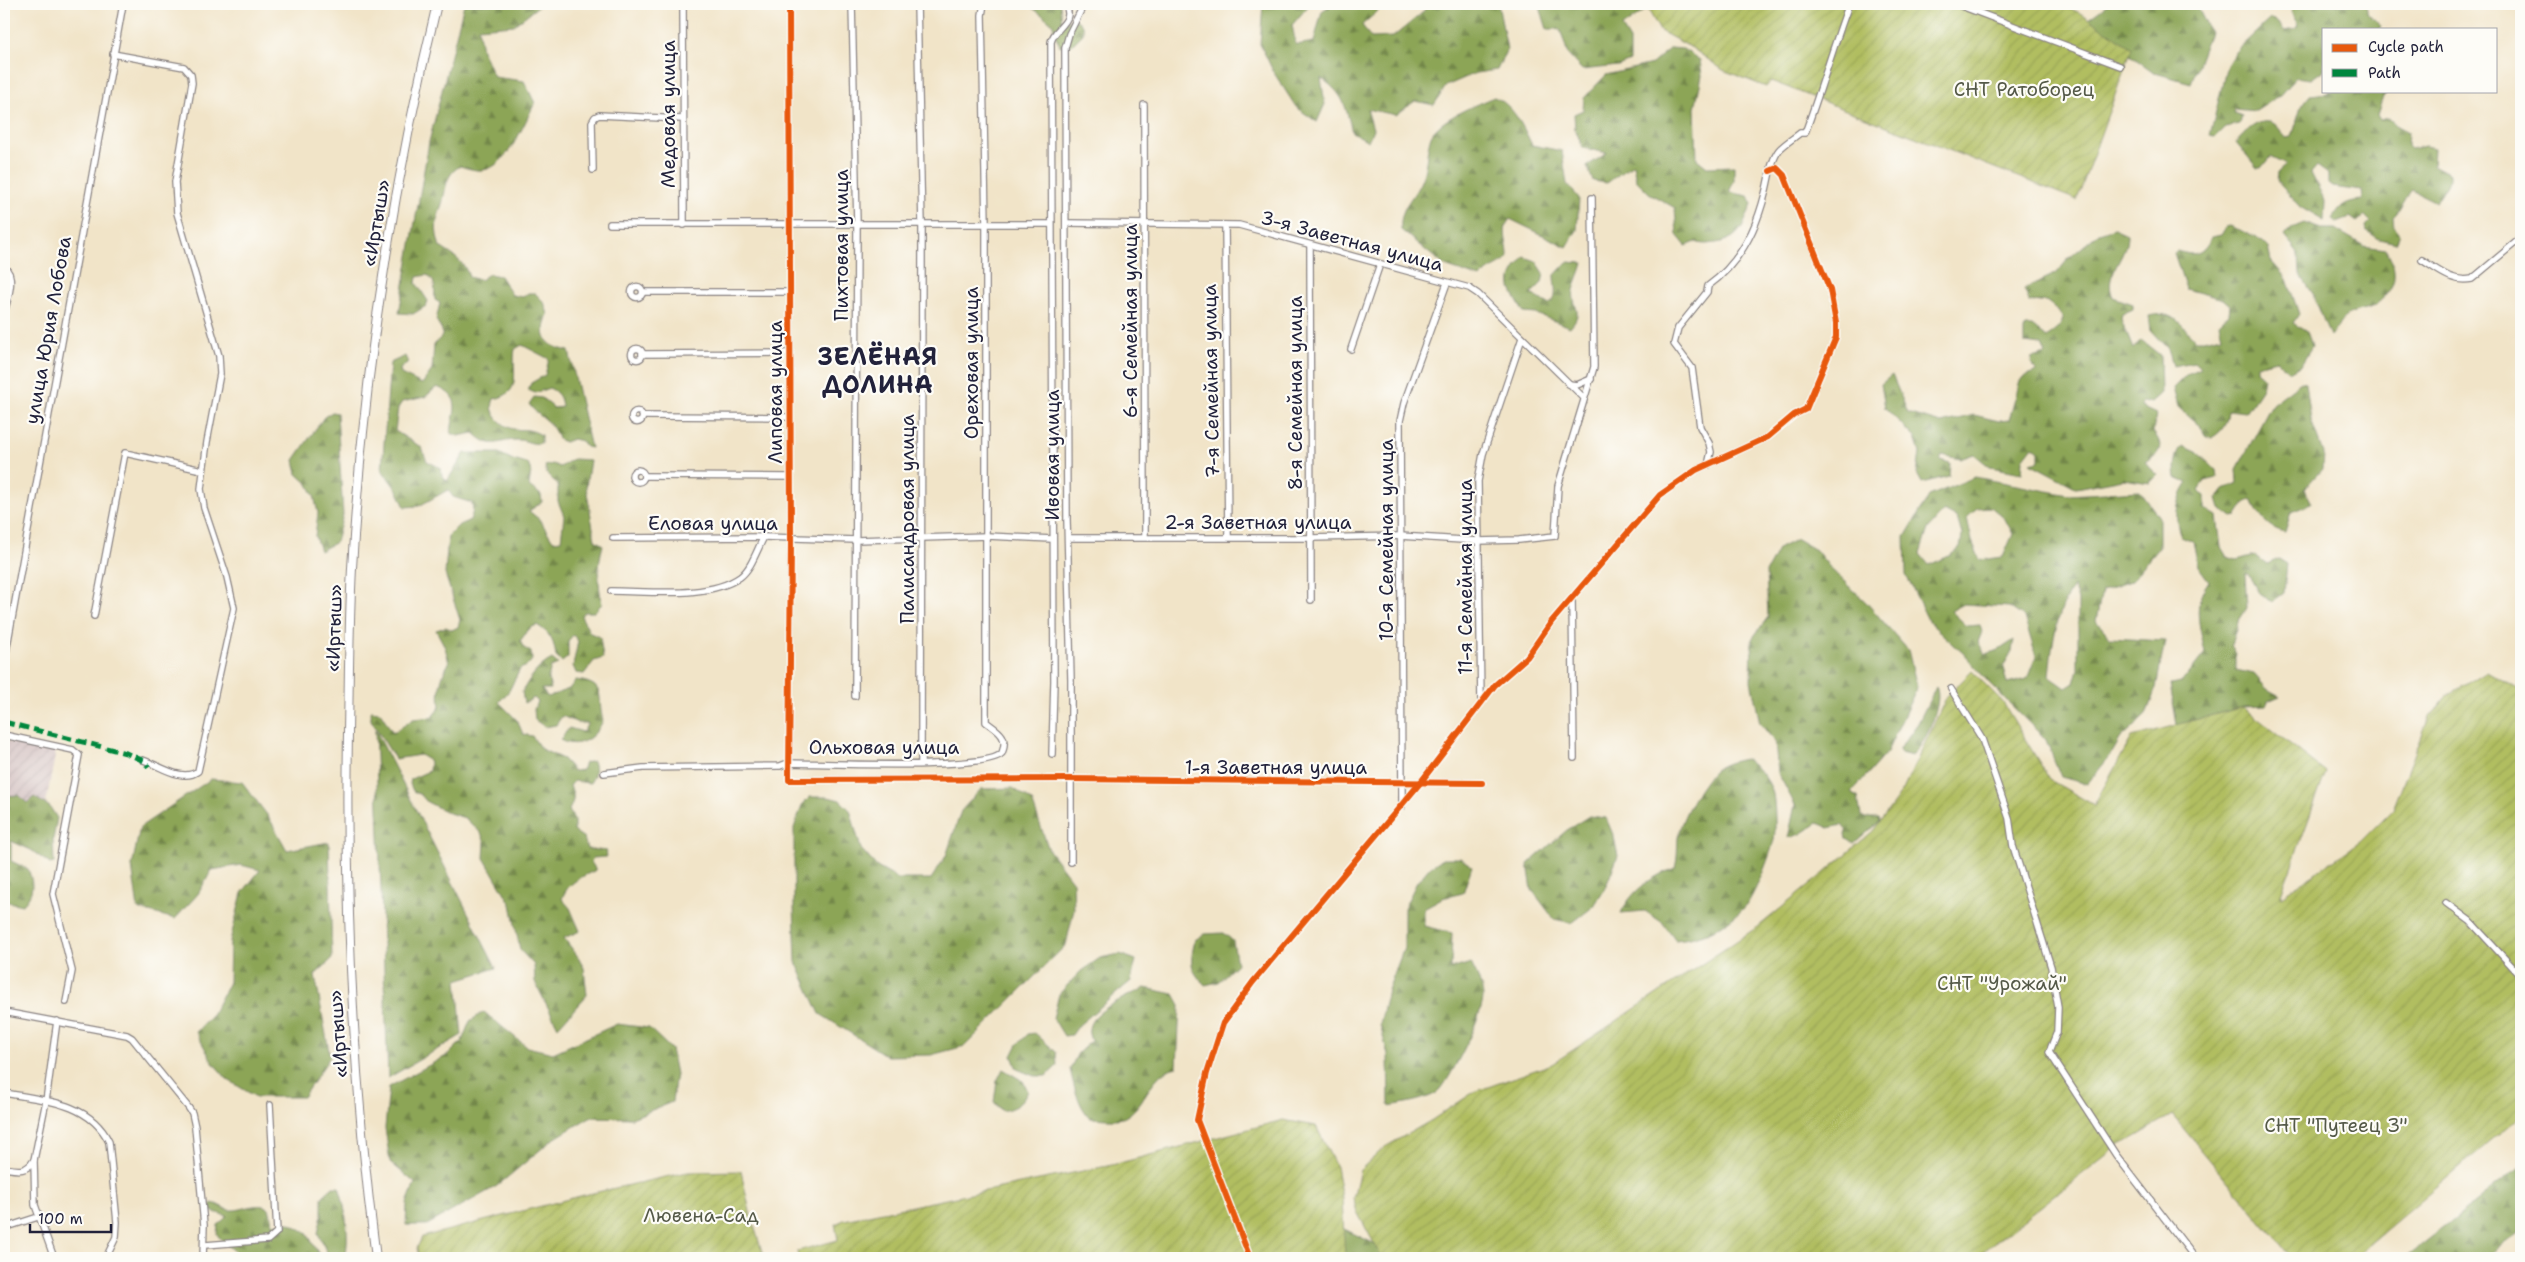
<svg xmlns="http://www.w3.org/2000/svg" width="2525" height="1262" font-family="'Shantell Sans',sans-serif">
	<style>
		.industrial { fill: url(#industrial-furrows) }
		.forest { fill: url(#forest-firs); stroke: #576449; fill-rule: evenodd }
		.garden { fill: url(#garden-furrows); stroke: #6a704e }
		.lines { fill: none; stroke-linecap: round; stroke-linejoin: round }
		.minor-casing { stroke: #8a8382; stroke-width: 8 }
		.highway-casing { stroke: #8a8382; stroke-width: 10 }
		.minor { stroke: #fff; stroke-width: 5.5 }
		.highway { stroke: #fff; stroke-width: 8 }
		.quiet { stroke: #00873e; stroke-width: 5; stroke-dasharray: 10 5; stroke-linecap: butt }
		.cycleway-casing { stroke: #fdfcf7; stroke-width: 9 }
		.cycleway { stroke: #e8590c; stroke-width: 6 }
		.labels { text-anchor: middle; dominant-baseline: central; stroke-width: 4.5; stroke-linejoin: round; paint-order: stroke }
		.park-label { font-size: 19px; fill: #545948; stroke: #fdfcf7 }
		.street-label { font-size: 19px; fill: #22223b; stroke: #fdfcf7 }
		.district-label { font-size: 24px; font-weight: bold; letter-spacing: 1px; fill: #22223b; stroke: #fdfcf7 }
	</style>
	<defs>
		<pattern id="industrial-furrows" width="10" height="10" patternUnits="userSpaceOnUse" patternTransform="scale(1.25)"><rect width="10" height="10" fill="#d2bfc0"/><path d="M-1 1l2-2M0 10L10 0M9 11l2-2" fill="none" stroke="#b4a4a6"/></pattern>
		<pattern id="forest-firs" width="22" height="20" patternUnits="userSpaceOnUse" patternTransform="scale(1.25)"><rect width="22" height="20" fill="#8ca557"/><path d="M5 1l3.5 6h-7zM16 11l3.5 6h-7z" fill="#728649"/></pattern>
		<pattern id="garden-furrows" width="10" height="10" patternUnits="userSpaceOnUse" patternTransform="scale(1.25)"><rect width="10" height="10" fill="#b1be61"/><path d="M-1 1l2-2M0 10L10 0M9 11l2-2" fill="none" stroke="#98a355"/></pattern>
	</defs>
	<rect width="100%" height="100%" fill="#fdfcf7"/>
	<filter id="ink" filterUnits="userSpaceOnUse"><feTurbulence type="fractalNoise" baseFrequency=".02" numOctaves="2"/><feDisplacementMap in="SourceGraphic" scale="10" xChannelSelector="R" yChannelSelector="G"/><feConvolveMatrix kernelMatrix="1 2 1 2 8 2 1 2 1" color-interpolation-filters="sRGB"/></filter>
	<filter id="wash" filterUnits="userSpaceOnUse"><feTurbulence type="fractalNoise" baseFrequency=".0096" numOctaves="4" result="noise"/><feDisplacementMap in="SourceGraphic" scale="20" xChannelSelector="R" yChannelSelector="G"/><feGaussianBlur stdDeviation="1.12" result="paint"/><feColorMatrix in="noise" values="0 0 0 0 0 0 0 0 0 0 0 0 0 0 0 0 0 1.4 0 .05"/><feComposite in="paint" operator="in"/></filter>
	<g filter="url(#wash)">
		<rect width="100%" height="100%" fill="#f1e4c8"/>
		<polygon class="industrial" points="5,741 56,751 44,812 4,804"/>
		<g class="forest">
			<path d="M464,4H541L514,25L478,28L482,50L494,77L524,81L535,103C524,123 508,167 483,170C476,171 467,168 460,166C444,176 447,188 442,204C436,222 434,228 440,247C454,256 464,261 469,277L480,280L489,274L500,276L512,295L523,297L528,293H535L544,302L548,314C539,338 546,346 569,351L591,448L586,447L581,441L573,439L565,442L558,439C552,419 539,419 529,404L534,397L542,398L554,408L562,407C561,397 558,392 549,388L535,393L528,390L531,383L545,375L549,359L522,345L515,349C511,371 524,393 494,399C491,407 492,411 497,418C515,438 522,423 541,435V443C531,445 527,440 518,440C496,440 493,451 474,433L458,436L451,433C453,411 464,398 437,387L425,397L402,402L398,408L395,431L421,447L427,461L441,468L442,476L447,481L465,453H499L513,460L528,464L531,471L529,486L541,495L542,502L529,511L540,520L553,541L561,540L564,516L558,501V485L547,474L545,466L553,464L560,467L573,459L590,460L586,487L595,540L603,545C597,566 598,583 602,604L594,612H584L581,616L590,633L600,637L603,658L594,661L584,674L576,673L573,666L578,641L573,635L568,641V657L562,662L556,657C554,641 551,634 537,625L530,628L520,641L524,648L531,652L532,660L527,666L520,669L509,691L499,702L517,720L523,734L532,736L541,749L563,759L574,771L582,770L585,763L593,761C596,770 595,775 590,783L574,781L570,786C575,796 574,800 569,810L574,820V831L584,838L587,849L607,851L606,857L593,858L591,862L596,870C581,877 567,883 562,899L570,908L580,931L564,938L579,958L584,968L587,995L558,1027L535,982L534,965L520,950L511,904L484,858L485,842L481,833L465,818L449,813L427,802L421,795L413,791L410,784L411,779L429,771L430,761L420,755L395,759L371,720V711L380,712L393,733L413,719L432,717L440,707C438,691 440,677 449,663L445,647L436,630L446,627L452,630L458,627L460,620L445,574L448,536L459,525L470,520L473,511L472,503L453,497L448,490L419,506L405,507L397,490L382,470L390,363L405,356L408,362L400,369L401,374L422,384L432,370L434,345L442,336V330L436,320L440,303L435,300C434,290 437,281 427,275L417,277L416,283L428,301L426,306L413,314L399,313L429,142Z"/>
			<path d="M1026,4H1060L1062,21L1077,20L1083,26V34L1072,45L1060,46L1054,32L1053,24C1044,16 1036,10 1026,4Z"/>
			<path d="M1263,4H1310L1292,25L1296,45L1314,42L1322,11L1332,4H1386L1362,25L1371,38L1393,37L1421,14L1429,4H1498L1507,49L1497,70L1476,73L1446,86L1434,105L1415,101L1396,115L1367,109L1373,129L1368,141L1352,132C1345,105 1345,95 1321,78L1325,104L1317,122L1296,107L1274,73L1260,44Z"/>
			<polygon points="1539,4 1650,4 1650,7 1622,27 1630,40 1630,61 1618,66 1582,70 1568,55 1560,29 1547,29"/>
			<polygon points="2109,4 2196,4 2210,32 2191,83 2155,73 2084,22"/>
			<polygon points="2294,4 2366,4 2367,12 2381,26 2379,29 2324,29 2324,70 2311,79 2296,77 2279,96 2256,111 2233,109 2234,113 2242,116 2240,124 2225,127 2215,137 2210,136 2227,65 2235,52 2270,19 2275,20 2285,31 2295,29 2298,25 2291,12"/>
			<path d="M1670,48L1683,49L1700,60L1702,76L1695,108L1697,159L1707,167L1734,166V181L1729,192L1748,196L1752,204C1743,225 1741,239 1716,243C1708,244 1703,245 1696,242L1686,246L1677,235L1675,208L1649,193L1636,180L1633,164L1607,183L1593,181L1587,166L1607,153L1583,148L1575,129L1574,114L1583,110L1584,98L1606,75L1652,64Z"/>
			<path d="M2329,91H2388L2383,97L2377,115L2380,120L2389,118L2395,125L2408,132L2407,146L2410,149L2425,146L2434,148L2433,165L2450,174V179L2436,202L2412,190C2407,194 2401,210 2393,217L2394,227L2400,234L2396,243L2379,239L2367,231L2366,226L2370,222L2364,216L2357,222L2350,217L2337,222L2333,220C2339,204 2348,201 2363,200L2362,191L2332,187L2328,184V174L2317,166L2311,173L2325,201L2324,221L2300,207L2277,181L2278,172L2286,165L2270,157L2261,168H2257L2236,142C2244,133 2258,117 2273,123C2278,126 2283,134 2286,138L2292,137L2301,107L2310,95L2329,93Z"/>
			<path d="M1494,97C1513,104 1523,127 1532,145L1562,151L1567,184L1579,198L1577,230L1567,247L1510,219C1500,230 1509,244 1508,259C1498,267 1488,268 1480,278L1445,266L1401,230C1399,207 1413,200 1421,181C1427,168 1426,153 1430,139C1434,121 1477,104 1494,97Z"/>
			<path d="M2304,223L2321,229H2335L2364,246L2386,249C2400,272 2396,290 2374,306C2367,310 2358,310 2351,313C2344,317 2336,329 2330,336L2313,294L2300,274L2299,254L2285,236L2292,228Z"/>
			<path d="M2230,226L2257,237L2268,248L2271,261L2287,279L2299,314L2293,323L2308,333L2312,347L2301,365L2289,372L2276,360L2257,365V371L2264,377L2262,388L2246,412L2228,410C2227,423 2223,432 2211,438L2205,435L2201,427L2178,407L2173,388L2187,374L2200,368L2194,362L2173,366L2168,349L2151,331L2149,316C2174,310 2179,322 2195,340H2204L2222,336L2219,323L2229,314L2230,305L2223,299L2186,289L2174,253L2177,251C2197,257 2202,254 2212,237L2221,235L2226,227Z"/>
			<path d="M2114,228L2127,234C2128,259 2102,274 2113,297L2133,304V309L2122,314L2121,319L2133,349L2141,340L2160,355L2161,393L2151,402L2142,403L2141,407L2156,414L2153,432C2166,447 2159,454 2145,463L2158,475L2150,483L2123,479L2077,488L2030,463L2039,461V451L2033,446L2023,459L2022,473L1990,467L1974,454L1960,459L1942,455L1940,460L1950,463L1949,476L1922,483L1917,474L1920,453L1915,438L1885,408L1881,384L1892,375L1908,413L1941,423L1974,415L1999,421L2009,420L2020,381L2023,377L2037,371L2031,363L2032,358L2046,354L2042,345L2024,343V330L2026,326H2032L2047,338L2059,327L2063,319L2058,310L2046,301L2029,302L2024,289L2057,273L2068,259L2099,233Z"/>
			<path d="M1525,257L1536,261L1544,273L1542,283L1531,294L1549,304C1559,299 1554,286 1554,276L1567,262L1583,263C1581,272 1576,281 1574,290C1571,307 1585,311 1570,327L1536,314L1524,313C1509,288 1503,280 1525,257Z"/>
			<path d="M2301,382L2306,383L2311,420L2323,453L2322,469L2304,489L2311,504L2291,512L2285,532C2266,528 2260,516 2251,500L2246,502L2237,516L2232,517L2220,508L2217,498L2223,490L2238,483L2237,469L2272,404Z"/>
			<polygon points="332,412 337,413 343,515 336,542 320,551 315,536 318,513 314,496 308,484 297,474 294,460 324,417"/>
			<path d="M2182,446L2198,453L2216,470L2217,478L2205,481L2199,490L2205,496V509L2217,516L2221,547L2227,557L2237,560L2255,555L2267,564L2279,559L2287,564L2284,593L2273,601L2260,595L2248,574H2245L2247,608L2238,622L2231,645L2236,654V670L2254,674L2267,689L2280,696L2268,701L2266,706L2243,707L2177,725L2170,685L2181,683L2205,653C2200,626 2191,605 2209,581L2198,566L2193,541L2181,536C2173,519 2177,498 2188,483L2176,478C2174,468 2175,454 2182,446Z"/>
			<path d="M1975,477L2068,495L2140,491L2159,517V547L2131,581L2102,591L2096,621L2111,638L2165,641L2156,688L2146,715L2120,739L2111,755L2087,784L2061,777L2046,740L1990,684L1963,653L1929,622L1906,575L1905,537L1929,496ZM1991,507L2005,519L2013,534L2003,557L1980,560L1972,541L1967,518L1977,508ZM1944,511L1957,518L1962,535L1960,548L1949,556L1929,565L1920,554L1928,529ZM2073,586L2078,600V669L2074,683L2066,688L2049,676C2052,644 2056,614 2073,586ZM1964,604L2009,607L2024,617L2036,656L2027,679L2007,684L2003,667L2012,651L2014,640L1999,650L1985,654L1978,642L1982,632L1980,625L1967,626L1951,611Z"/>
			<polygon points="1797,539 1816,550 1831,569 1866,602 1908,650 1917,687 1887,752 1851,793 1858,797 1861,816 1865,818 1879,818 1880,821 1854,844 1846,839 1845,834 1847,831 1842,825 1829,828 1818,823 1801,834 1788,838 1795,805 1778,773 1775,742 1760,723 1751,681 1752,639 1768,617 1766,572 1779,548"/>
			<path d="M552,659L558,664L551,667L548,678L551,689H541L548,697L569,689L576,680C609,684 596,698 603,720C596,738 578,750 560,740L569,728L583,732L588,723H578L562,716L556,725L545,727L535,720L534,709L538,702L534,698L524,703L522,692C529,679 538,666 552,659Z"/>
			<path d="M1936,687C1944,702 1925,745 1912,756L1900,753L1899,749L1918,723Z"/>
			<polygon points="375,729 496,968 457,980 462,1035 388,1078"/>
			<path d="M1745,759C1757,767 1769,778 1773,794C1775,805 1776,828 1774,840C1770,856 1754,898 1743,909C1723,928 1702,938 1675,940L1663,923L1645,911L1621,913C1632,890 1651,877 1675,868C1678,857 1677,848 1678,837C1680,819 1700,785 1713,772C1721,764 1734,761 1745,759Z"/>
			<polygon points="211,779 242,782 268,816 287,850 329,842 332,959 315,975 330,1057 303,1097 256,1097 228,1080 213,1063 196,1032 213,1014 229,982 230,941 242,893 260,870 241,865 212,870 198,894 175,919 138,909 132,866 140,827"/>
			<polygon points="1013,788 1032,801 1049,850 1073,882 1074,909 1066,945 965,1046 931,1055 887,1056 820,1014 796,962 794,906 794,828 802,805 810,797 828,797 840,800 850,810 861,849 877,867 898,879 931,879 946,856 961,811 981,789"/>
			<path d="M19,795L27,803L34,797L50,807L57,818L53,840L54,863L50,864L31,850L11,841V861L28,869C34,884 34,893 22,905L4,901V796Z"/>
			<polygon points="1589,816 1606,818 1614,837 1618,856 1606,886 1594,906 1572,923 1554,919 1532,890 1528,864 1567,830"/>
			<path d="M1444,858H1460L1472,866L1463,893L1442,898L1424,908V926L1452,933L1451,969L1471,963C1476,974 1482,984 1483,996C1485,1011 1451,1078 1440,1090C1432,1099 1402,1104 1389,1106L1388,1055L1380,1025L1388,990L1404,948V908L1417,882L1431,866Z"/>
			<path d="M1224,933L1233,941L1237,964L1218,982L1205,985C1189,969 1190,962 1195,940L1204,934Z"/>
			<polygon points="1120,954 1136,960 1131,981 1079,1025 1072,1035 1064,1036 1053,1018 1059,994 1081,971 1100,958"/>
			<path d="M1145,988L1174,994L1180,1005L1177,1067C1149,1072 1148,1104 1125,1117C1118,1121 1099,1118 1090,1118C1078,1105 1074,1087 1070,1069L1078,1053L1091,1041C1090,1037 1088,1033 1089,1029C1090,1011 1130,995 1145,988Z"/>
			<polygon points="484,1012 527,1047 553,1053 617,1024 649,1028 671,1049 676,1074 672,1102 632,1118 590,1117 552,1140 497,1186 427,1225 406,1225 407,1203 415,1183 390,1162 385,1128 389,1087 448,1055 462,1041 470,1021"/>
			<polygon points="1035,1033 1056,1052 1057,1066 1046,1076 1034,1076 1017,1069 1012,1056 1018,1044 1028,1034"/>
			<path d="M1003,1069L1023,1081L1028,1091C1022,1104 1015,1108 1002,1111L994,1102L997,1081Z"/>
			<polygon points="2521,1166 2521,1231 2485,1258 2405,1258"/>
			<path d="M333,1187H339C346,1206 350,1240 345,1258H329L318,1233L322,1214V1197Z"/>
			<path d="M212,1203C219,1204 223,1209 230,1210C244,1211 255,1201 269,1208L273,1224L290,1223L307,1233L321,1258H236L237,1254C231,1246 222,1243 217,1234L218,1225L227,1216L211,1211L210,1205Z"/>
			<polygon points="1338,1226 1375,1244 1394,1258 1333,1258"/>
		</g>
		<g class="garden">
			<polygon points="1645,4 2061,4 2080,13 2132,48 2077,200 1771,81 1766,87 1723,70 1692,48 1660,31"/>
			<polygon points="1972,671 2002,701 2050,780 2094,805 2132,737 2243,707 2326,772 2280,897 2360,842 2393,809 2429,717 2447,696 2487,671 2521,691 2521,1115 2353,1258 2292,1258 2172,1115 2118,1146 1975,1258 1382,1258 1357,1212 1353,1198 1360,1170 1385,1147 1432,1120 1474,1092 1552,1064 1759,926 1823,874 1873,831 1903,790 1947,696"/>
			<polygon points="1283,1120 1316,1126 1336,1167 1342,1198 1345,1258 798,1258 797,1251 838,1240 835,1224 844,1220 1112,1165"/>
			<polygon points="741,1171 751,1216 764,1258 419,1258 417,1248 422,1237 584,1195 688,1172"/>
		</g>
	</g>
	<g filter="url(#ink)">
		<g class="lines">
			<defs>
				<g id="minor">
					<polyline points="683,4 684,225"/>
					<polyline points="789,4 791,540 789,780 1069,779 1482,783"/>
					<polyline points="852,4 857,224 855,696"/>
					<polyline points="917,4 922,225 921,764"/>
					<polyline points="1956,4 2120,66"/>
					<path d="M113,54L184,67L191,75L192,83L175,182L177,213L219,356L220,374L207,442L201,489L204,508L227,577L234,608L198,771C182,783 159,765 143,760"/>
					<polyline points="1144,105 1145,537"/>
					<polyline points="593,170 592,122 595,117 599,115 682,119"/>
					<polyline points="1067,223 1239,225 1469,288 1478,294 1584,398"/>
					<polyline points="610,224 1051,224"/>
					<polyline points="1225,225 1228,537"/>
					<polyline points="1310,245 1311,600"/>
					<path d="M2422,260C2438,270 2452,283 2472,279L2521,238"/>
					<path d="M4,267C17,276 7,300 4,313"/>
					<circle cx="637" cy="292" r="5.5"/>
					<polyline points="643,292 789,292"/>
					<circle cx="637" cy="354" r="5.5"/>
					<polyline points="1351,349 1380,264"/>
					<polyline points="642,354 789,353"/>
					<polyline points="1569,384 1577,385 1591,379"/>
					<circle cx="637" cy="417" r="5.5"/>
					<polyline points="643,416 789,417"/>
					<path d="M1708,465L1711,452L1709,443L1700,427L1692,368L1674,344L1678,328L1707,292L1708,286C1739,264 1756,230 1765,194C1769,180 1770,162 1779,150C1784,144 1794,138 1800,133H1805C1821,90 1833,47 1849,4"/>
					<circle cx="638" cy="476" r="6"/>
					<polyline points="644,476 790,477"/>
					<polyline points="613,538 764,537 856,540 987,536 1052,539"/>
					<polyline points="1068,538 1311,538 1400,536 1478,541 1519,540 1555,536 1558,486 1594,367 1592,198"/>
					<path d="M611,591C649,591 709,599 740,577C752,568 757,549 764,537"/>
					<polyline points="1572,598 1574,758"/>
					<polyline points="94,616 125,453 202,470"/>
					<polyline points="4,663 123,4"/>
					<polyline points="1951,689 1982,739 2009,818 2013,846 2051,967 2058,1007 2057,1032 2049,1052 2116,1155 2195,1258"/>
					<polyline points="1481,703 1478,481 1483,454 1522,338"/>
					<polyline points="4,735 73,750 79,755 53,894 72,971 66,1002"/>
					<path d="M1052,754L1054,681L1051,42C1054,27 1076,22 1065,4"/>
					<path d="M604,773L643,768L780,766L788,763C819,763 988,771 1002,753C1009,736 998,731 986,722V225L982,15L984,4"/>
					<polyline points="1402,806 1400,421 1404,403 1447,283"/>
					<polyline points="1071,862 1071,680 1067,520 1065,48 1069,34 1084,4"/>
					<polyline points="2446,903 2470,921 2521,976"/>
					<polyline points="4,1012 127,1035 132,1038 188,1107 192,1113 195,1127 204,1225 203,1258"/>
					<path d="M4,1093C43,1100 90,1102 109,1142L117,1222L116,1237L106,1258"/>
					<path d="M4,1168C17,1170 26,1173 34,1160"/>
					<polyline points="4,1228 38,1217"/>
					<polyline points="205,1245 268,1240 277,1232 270,1105"/>
					<polyline points="54,1258 35,1205 34,1160 46,1101 57,1021"/>
					<polyline points="1250,1258 1197,1120 1207,1073 1223,1023 1253,982 1420,783 1495,685 1527,657 1552,621 1660,495 1696,470 1768,437 1794,415 1806,409 1836,337 1836,323 1830,290 1784,175 1777,168 1770,171"/>
				</g>
				<path id="highway" d="M376,1258C353,1084 345,909 348,733C349,678 349,623 352,568C363,378 392,188 437,4"/>
			</defs>
			<use href="#minor" class="minor-casing"/>
			<use href="#highway" class="highway-casing"/>
			<use href="#minor" class="minor"/>
			<use href="#highway" class="highway"/>
			<polyline class="quiet" points="4,722 126,753 144,761 148,767"/>
			<defs>
				<g id="cycleway">
					<polyline points="789,4 791,540 789,780 1069,779 1482,783"/>
					<polyline points="1250,1258 1197,1120 1207,1073 1223,1023 1253,982 1420,783 1495,685 1527,657 1552,621 1660,495 1696,470 1768,437 1794,415 1806,409 1836,337 1836,323 1830,290 1784,175 1777,168 1770,171"/>
				</g>
			</defs>
			<use href="#cycleway" class="cycleway-casing"/>
			<use href="#cycleway" class="cycleway"/>
		</g>
	</g>
	<g class="labels">
		<g class="park-label">
			<text x="2024" y="89">СНТ Ратоборец</text>
			<text x="2002" y="983">СНТ "Урожай"</text>
			<text x="2336" y="1125">СНТ "Путеец 3"</text>
			<text x="701" y="1215">Лювена-Сад</text>
		</g>
		<g class="street-label">
			<text transform="translate(668 114) rotate(-90)">Медовая улица</text>
			<text transform="translate(376 223) rotate(-80)">«Иртыш»</text>
			<text transform="translate(1352 241) rotate(15)">3-я Заветная улица</text>
			<text transform="translate(841 245) rotate(-90)">Пихтовая улица</text>
			<text transform="translate(1130 321) rotate(-90)">6-я Семейная улица</text>
			<text transform="translate(48 330) rotate(-80)">улица Юрия Лобова</text>
			<text transform="translate(971 363) rotate(-90)">Ореховая улица</text>
			<text transform="translate(1211 381) rotate(-91)">7-я Семейная улица</text>
			<text transform="translate(775 392) rotate(-90)">Липовая улица</text>
			<text transform="translate(1295 393) rotate(-90)">8-я Семейная улица</text>
			<text transform="translate(1052 455) rotate(-90)">Ивовая улица</text>
			<text transform="translate(907 519) rotate(-90)">Палисандровая улица</text>
			<text x="1258" y="522">2-я Заветная улица</text>
			<text x="713" y="523">Еловая улица</text>
			<text transform="translate(1386 540) rotate(-90)">10-я Семейная улица</text>
			<text transform="translate(1465 577) rotate(-90)">11-я Семейная улица</text>
			<text transform="translate(334 628) rotate(-88)">«Иртыш»</text>
			<text x="884" y="747">Ольховая улица</text>
			<text x="1276" y="767">1-я Заветная улица</text>
			<text transform="translate(338 1034) rotate(-94)">«Иртыш»</text>
		</g>
		<g class="district-label">
			<text x="878" y="357">ЗЕЛЁНАЯ<tspan x="878" dy="28">ДОЛИНА</tspan></text>
		</g>
	</g>
	<rect width="2525" height="1262" fill="none" stroke="#fdfcf7" stroke-width="20"/>
	<rect x="2322" y="28" width="175" height="65" fill="#fdfcf7" stroke="#a5a5ac"/>
	<rect x="2332" y="44" width="25" height="8" fill="#e8590c" stroke="#a5a5ac"/>
	<text x="2368" y="52" font-size="15" fill="#22223b">Cycle path</text>
	<rect x="2332" y="69" width="25" height="8" fill="#00873e" stroke="#a5a5ac"/>
	<text x="2368" y="78" font-size="15" fill="#22223b">Path</text>
	<path d="M30 1224v8h81v-8" fill="none" stroke="#22223b" stroke-width="2.5"/>
	<text x="38" y="1224" font-size="15" fill="#22223b" stroke="#fdfcf7" stroke-width="4" paint-order="stroke">100 m</text>
</svg>
